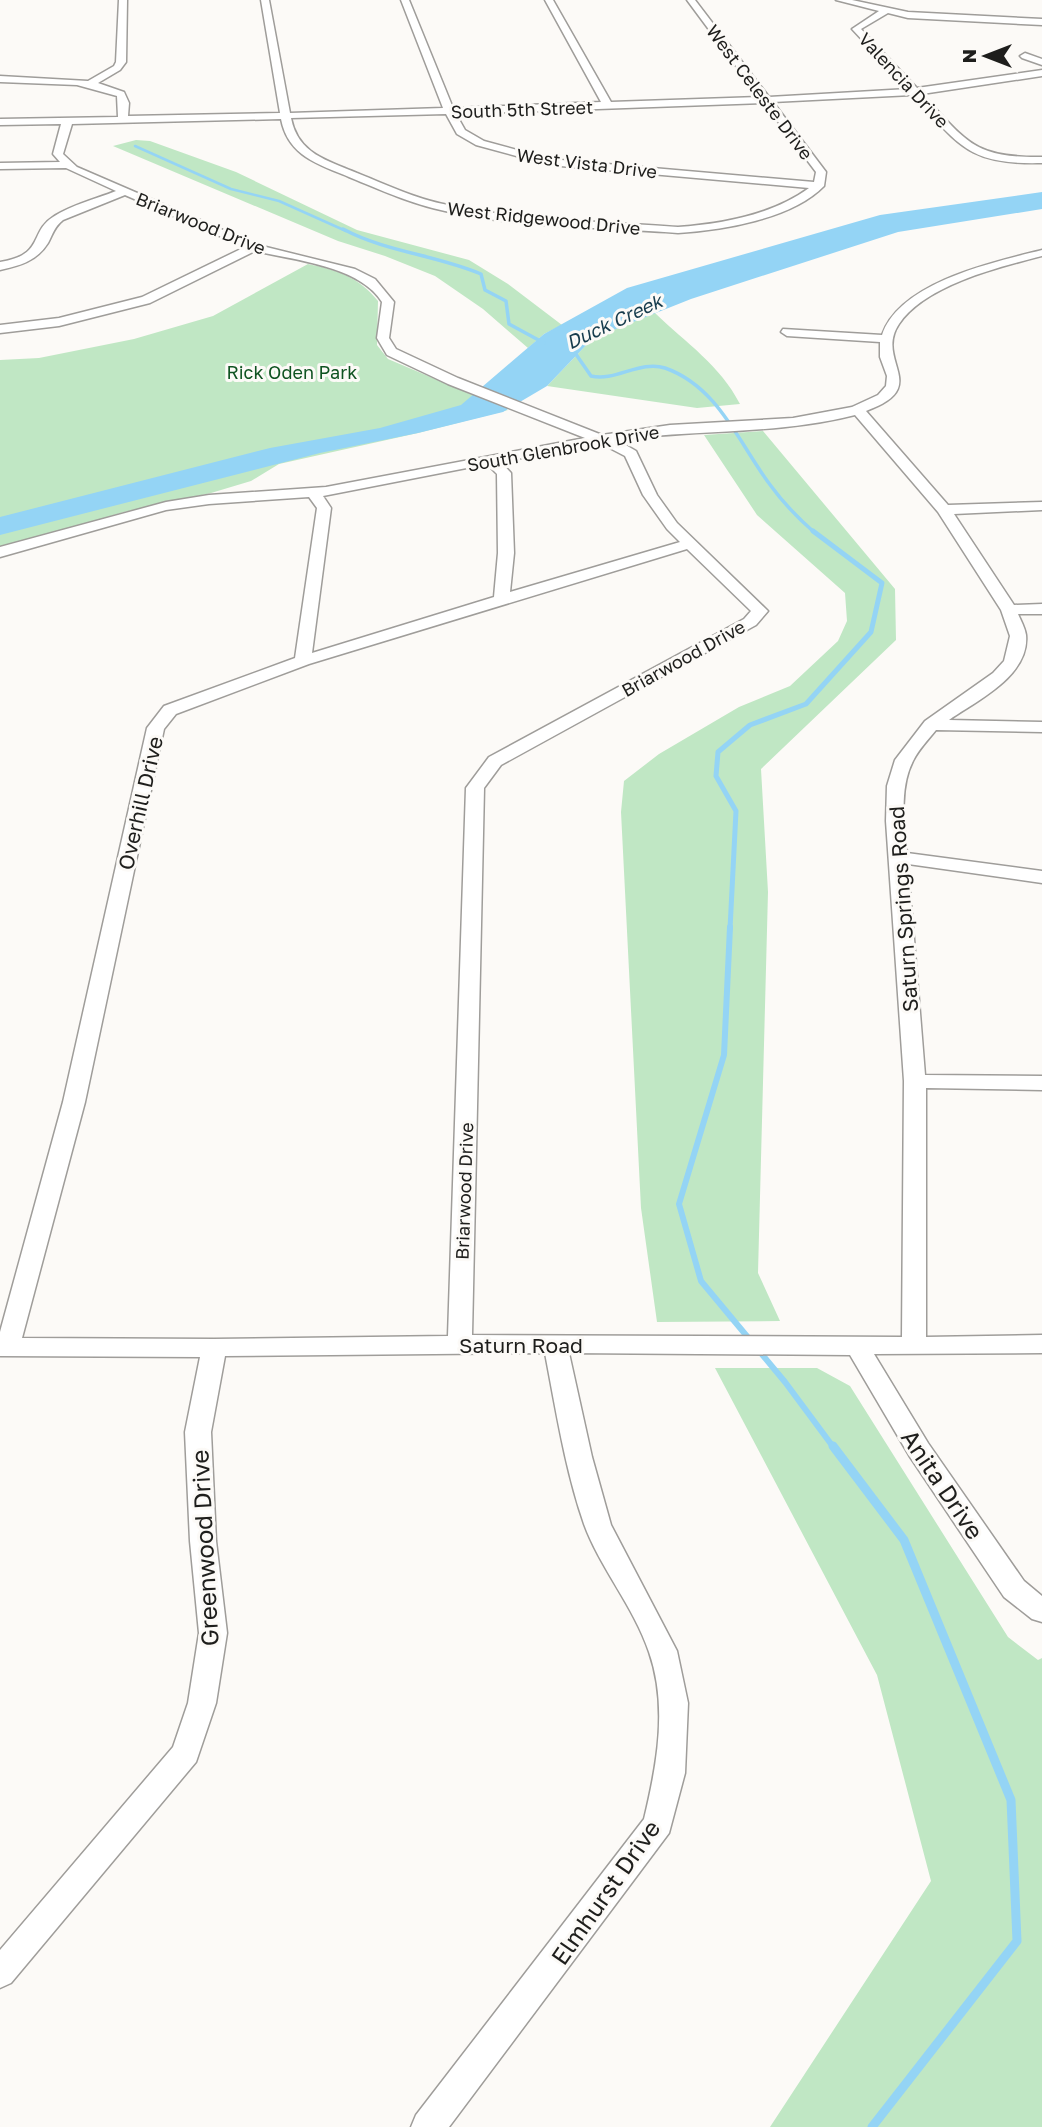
<svg xmlns="http://www.w3.org/2000/svg" width="1042" height="2127" font-family="'Golos Text',sans-serif">
	<style>
		.green { fill: #c0e7c4 }
		.water { fill: #94d4f5 }
		.lines { fill: none; stroke-linecap: round; stroke-linejoin: round }
		.stream-far4 { stroke: #94d4f5; stroke-width: 2.5 }
		.stream-far3 { stroke: #94d4f5; stroke-width: 3.5 }
		.stream-far2 { stroke: #94d4f5; stroke-width: 5 }
		.stream-far1 { stroke: #94d4f5; stroke-width: 6 }
		.stream { stroke: #94d4f5; stroke-width: 9 }
		.minor-casing { stroke: #9f9d9a; stroke-width: 3 }
		.minor { fill: #fff; fill-rule: evenodd }
		.labels { text-anchor: middle; dominant-baseline: central; stroke-width: 6; stroke-linejoin: round; paint-order: stroke }
		.far-street-label { font-size: 18px; fill: #1e1e1c; stroke: #fcfaf7 }
		.far-park-label { font-size: 18px; fill: #0f5321; stroke: #fcfaf7 }
		.far-water-label { font-size: 19px; font-style: italic; fill: #163c4d; stroke: #fcfaf7 }
		.street-label { font-size: 21px; fill: #1e1e1c; stroke: #fcfaf7 }
		.near-street-label { font-size: 24px; fill: #1e1e1c; stroke: #fcfaf7 }
	</style>
	<rect width="100%" height="100%" fill="#fcfaf7"/>
	<g class="green">
		<polygon points="136,140 150,141 236,172 357,230 469,260 508,284 562,325 544,334 528,348 483,309 435,276 385,256 338,241 113,146"/>
		<path d="M308,264C337,270 359,277 378,301L377,345L388,359L508,410L418,433L279,464L251,481L211,493L124,512L0,549V360L39,358L134,339L213,316Z"/>
		<path d="M655,313C686,343 720,365 740,404L697,408L547,386L593,338Z"/>
		<polygon points="763,431 895,589 896,640 761,769 768,892 758,1273 780,1321 657,1322 641,1208 621,812 624,781 659,754 739,707 790,686 838,641 847,621 845,593 757,515 704,435"/>
		<polygon points="715,1368 817,1368 850,1386 1008,1637 1038,1660 1042,1658 1042,2127 770,2127 931,1881 877,1675"/>
	</g>
	<polygon class="water" points="1042,192 1042,209 898,232 691,299 593,338 547,386 503,412 418,433 320,453 0,535 0,517 270,448 380,428 461,405 544,334 627,288 880,215"/>
	<g class="lines">
		<polyline class="stream-far4" points="135,146 231,189 279,201 346,231"/>
		<g class="stream-far3">
			<path d="M343,229C386,252 436,255 481,274L485,290L506,301L509,324L544,343"/>
			<path d="M573,350L591,376C615,382 640,360 665,368C719,387 739,444 771,486C784,504 799,519 815,533"/>
		</g>
		<polyline class="stream-far2" points="730,929 736,811 716,776 718,752 750,725 806,704 871,632 882,583 813,531"/>
		<polyline class="stream-far1" points="730,927 724,1055 679,1204 701,1281 785,1382 834,1448"/>
		<polyline class="stream" points="833,1446 904,1540 1011,1800 1017,1941 872,2127"/>
		<defs>
			<g id="minor">
				<path d="M119,0H127L126,62L120,70L98,83L124,92L129,103L128,116L280,113L261,0H269L290,113L443,108L401,0H409L453,108L601,102L545,0H553L611,102L759,97L687,0H695L769,97L908,89L852,29L879,11L836,0H852L908,12L1042,19V25L908,18L888,13L861,29L917,88L1042,70V76L922,94C967,141 972,158 1042,157V163C967,165 960,145 912,95L773,102L826,172L824,186C792,219 723,230 678,233C602,227 519,228 445,211C411,204 381,190 349,177C318,164 288,156 281,119L72,124L63,154L77,167L258,245L355,269L375,279L394,302L389,338L396,349L458,378L602,435L670,425L793,418L852,407L878,395L886,386L887,376L880,357V342L787,336L781,332L783,329L882,335C900,282 994,262 1042,250V256C999,267 925,285 899,324C874,361 933,387 866,411L948,505L1042,502V510L954,514L1014,605L1042,604V614H1018C1021,621 1025,628 1026,635C1030,676 976,701 949,720L1042,722V732L936,730C928,740 918,750 913,761C899,788 904,824 907,853L1042,871V883L908,864L925,1075L1042,1076V1090L926,1088V1337L1042,1335V1353L874,1354L928,1443L1024,1581L1042,1596V1622L1032,1619L1004,1597L910,1457L850,1355L569,1353L592,1457L611,1525L677,1651L688,1703L685,1773L669,1833L449,2127H411L416,2115L644,1819C657,1765 668,1706 649,1652C634,1607 600,1568 584,1524C565,1469 556,1410 545,1353L225,1356L211,1432L216,1541L227,1633L216,1703L196,1762L11,1983L0,1988V1950L173,1747L188,1703L199,1633L190,1541L185,1432L200,1357L0,1356V1332L63,1102L147,728L164,706L295,658L317,508L309,497L209,504L166,510L0,557V547L166,502L209,495L326,487L585,438L448,384L387,355L377,338L382,302C360,266 294,260 255,251L150,303L59,326L0,333V325L59,318L142,297L245,247L125,195L63,220C54,227 53,234 48,243C37,261 19,266 0,270V262C45,255 29,232 53,217C71,205 96,199 116,191L66,168L0,169V163L60,162L53,154L61,124L0,125V119L118,117L117,96L77,85L0,82V76L88,81L114,66L116,62ZM764,103L816,172L814,182L550,159L484,141L465,130L456,114ZM446,114L457,134L476,145L549,165L809,188C772,215 722,224 678,227C602,221 523,221 448,205C416,199 387,185 357,173C327,160 298,154 291,118ZM855,415L938,512L1001,610L1010,636L1004,661L993,673L925,721L895,760L887,786L886,821L904,1081L902,1337L472,1335L484,788L501,765L756,625L768,611L677,523L657,495L636,451L617,440C696,429 777,435 855,415ZM600,443L625,456L643,495L667,529L680,542L510,592L514,553L511,473L501,462ZM487,464L497,474L498,553L494,597L312,653L331,508L323,496ZM687,549L751,611L744,619L489,757L466,788L448,1336L214,1339L22,1338L85,1102L164,729L176,714L309,664Z"/>
				<polygon points="1025,53 1042,59 1042,65 1022,58 1020,56"/>
			</g>
		</defs>
		<use href="#minor" class="minor-casing"/>
		<use href="#minor" class="minor"/>
	</g>
	<g class="labels">
		<g class="far-street-label">
			<text transform="translate(904 80) rotate(47)">Valencia Drive</text>
			<text transform="translate(760 92) rotate(53)">West Celeste Drive</text>
			<text transform="translate(522 109) rotate(-2)">South 5th Street</text>
			<text transform="translate(587 163) rotate(7)">West Vista Drive</text>
			<text transform="translate(544 218) rotate(6)">West Ridgewood Drive</text>
			<text transform="translate(201 223) rotate(22)">Briarwood Drive</text>
			<text transform="translate(563 448) rotate(-10)">South Glenbrook Drive</text>
			<text transform="translate(683 658) rotate(-29)">Briarwood Drive</text>
			<text transform="translate(464 1191) rotate(-88)">Briarwood Drive</text>
		</g>
		<g class="far-park-label">
			<text x="292" y="372">Rick Oden Park</text>
		</g>
		<g class="far-water-label">
			<text transform="translate(614 321) rotate(-25)">Duck Creek</text>
		</g>
		<g class="street-label">
			<text transform="translate(140 803) rotate(-77)">Overhill Drive</text>
			<text transform="translate(903 909) rotate(-94)">Saturn Springs Road</text>
			<text x="521" y="1345">Saturn Road</text>
		</g>
		<g class="near-street-label">
			<text transform="translate(943 1484) rotate(56)">Anita Drive</text>
			<text transform="translate(204 1548) rotate(-93)">Greenwood Drive</text>
			<text transform="translate(605 1892) rotate(-55)">Elmhurst Drive</text>
		</g>
	</g>
	<g transform="translate(986 56) rotate(270)" stroke="#fcfaf7" stroke-width="5" paint-order="stroke">
	<path d="M0-5L12 26L0 18L-12 26Z" fill="#1e1e1c"/>
	<text y="-10" font-size="19" font-weight="bold" text-anchor="middle" fill="#1e1e1c">N</text>
	</g>
</svg>
